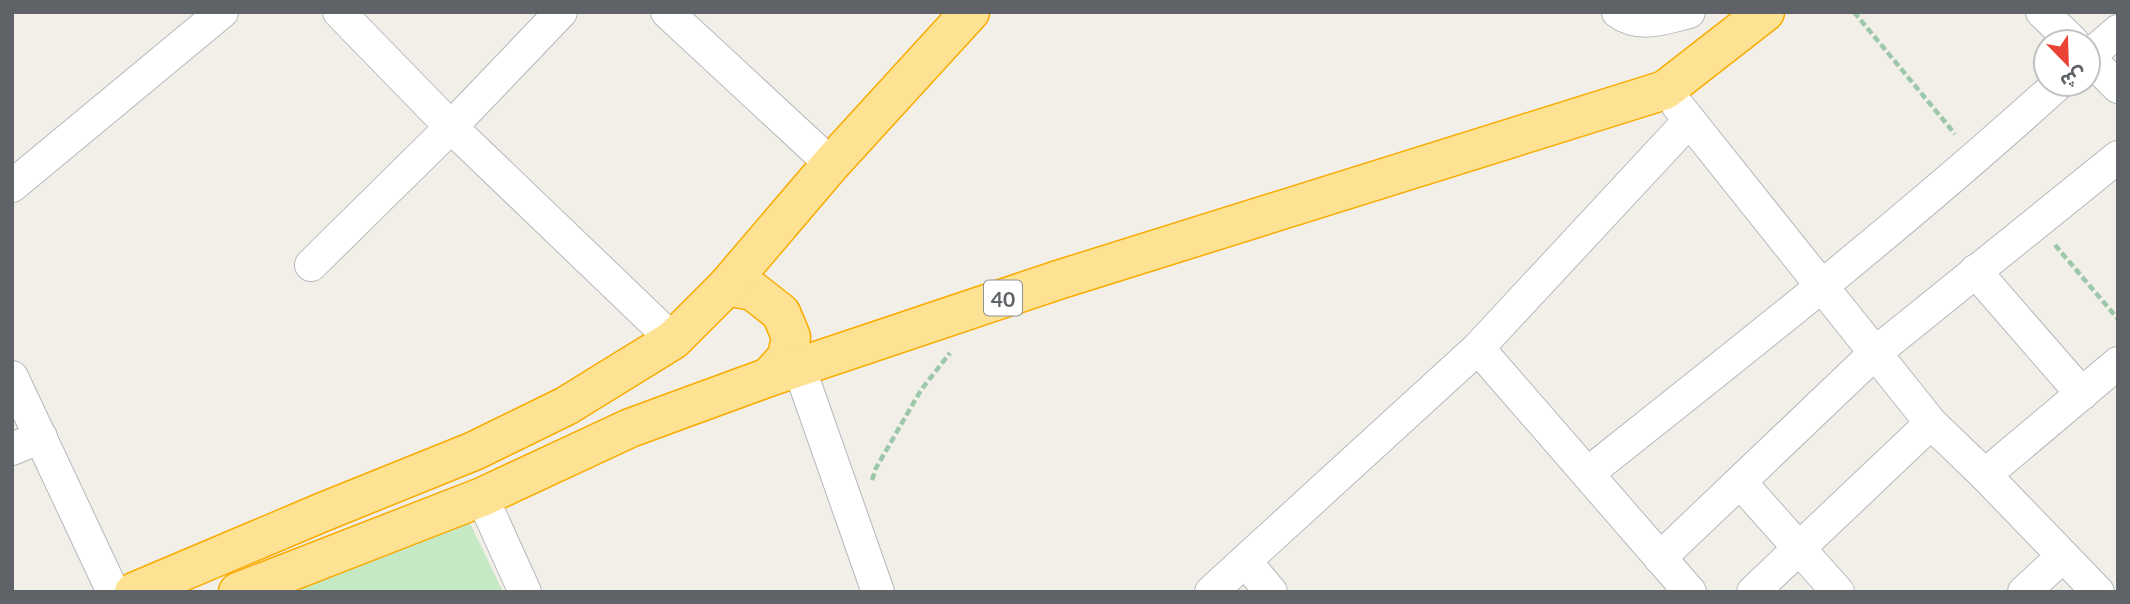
<svg xmlns="http://www.w3.org/2000/svg" width="2130" height="604" font-family="Lato,'Noto Sans Arabic',sans-serif">
	<style>
		.green { fill: #c5e8c5 }
		.lines { fill: none; stroke-linecap: round; stroke-linejoin: round }
		.minor-casing { stroke: #b5b8bc; stroke-width: 34 }
		.highway-casing { stroke: #f9ab00; stroke-width: 41 }
		.path { stroke: #9cc7a9; stroke-width: 4.5; stroke-dasharray: 7 3.5; stroke-linecap: butt }
		.minor { stroke: #fff; stroke-width: 32 }
		.highway { stroke: #fde293; stroke-width: 38 }
		.labels { text-anchor: middle; dominant-baseline: central; stroke-width: 5; stroke-linejoin: round; paint-order: stroke }
		.shield { fill: #fff; stroke: #8f9295; stroke-width: 2 }
		.shield-label { font-size: 21px; font-weight: bold; fill: #5f6368 }
	</style>
	<rect width="100%" height="100%" fill="#f1efe8"/>
	<polygon class="green" points="467,517 503,592 293,592"/>
	<g class="lines">
		<defs>
			<g id="minor">
				<polyline points="339,12 451,127 673,340"/>
				<polyline points="667,12 831,164"/>
				<path d="M1618,12C1640,28 1665,18 1689,12"/>
				<polyline points="2042,12 2073,42"/>
				<polyline points="2088,57 2118,87"/>
				<polyline points="2088,57 2118,31"/>
				<polyline points="1678,106 1931,423 1985,475 2098,592"/>
				<polyline points="12,186 222,12"/>
				<polyline points="311,265 451,127 561,12"/>
				<polyline points="1975,271 2082,394"/>
				<polyline points="1478,348 1690,592"/>
				<polyline points="799,367 878,592"/>
				<polyline points="12,377 113,592"/>
				<polyline points="12,449 41,437"/>
				<path d="M1588,473C1747,347 1907,221 2058,84"/>
				<polyline points="1985,475 2118,363"/>
				<polyline points="1740,482 1838,592"/>
				<polyline points="482,497 525,592"/>
				<polyline points="1660,558 1875,353 2118,157"/>
				<polyline points="1245,561 1271,592"/>
				<polyline points="1211,592 1478,348 1689,121"/>
				<polyline points="1753,592 1931,423"/>
				<polyline points="2024,592 2063,556"/>
			</g>
			<g id="highway">
				<polyline points="727,286 753,291 781,313 791,337 787,357 769,377"/>
				<polyline points="134,592 323,512 474,451 566,406 673,340 727,286 831,164 970,12"/>
				<polyline points="238,592 482,497 630,428 769,377 1058,280 1665,90 1765,12"/>
			</g>
		</defs>
		<use href="#minor" class="minor-casing"/>
		<use href="#highway" class="highway-casing"/>
		<g class="path">
			<polyline points="1854,12 1955,134"/>
			<polyline points="2055,245 2118,319"/>
			<polyline points="872,480 876,468 921,390 950,353"/>
		</g>
		<use href="#minor" class="minor"/>
		<use href="#highway" class="highway"/>
	</g>
	<g class="labels">
		<rect class="shield" x="984" y="280.5" width="38" height="35" rx="5"/>
		<g class="shield-label">
			<text x="1003" y="298">40</text>
		</g>
	</g>
	<rect width="2130" height="604" fill="none" stroke="#5f6368" stroke-width="28"/>
	<g transform="translate(2067 63) rotate(157)"><circle r="33" fill="#ffffff" stroke="#bfc1c3" stroke-width="2"/>
	<path d="M0-5L12 26L0 18L-12 26Z" fill="#ea4335"/>
	<text y="-10" font-size="19" font-weight="bold" text-anchor="middle" fill="#5f6368">ش</text>
	</g>
</svg>
